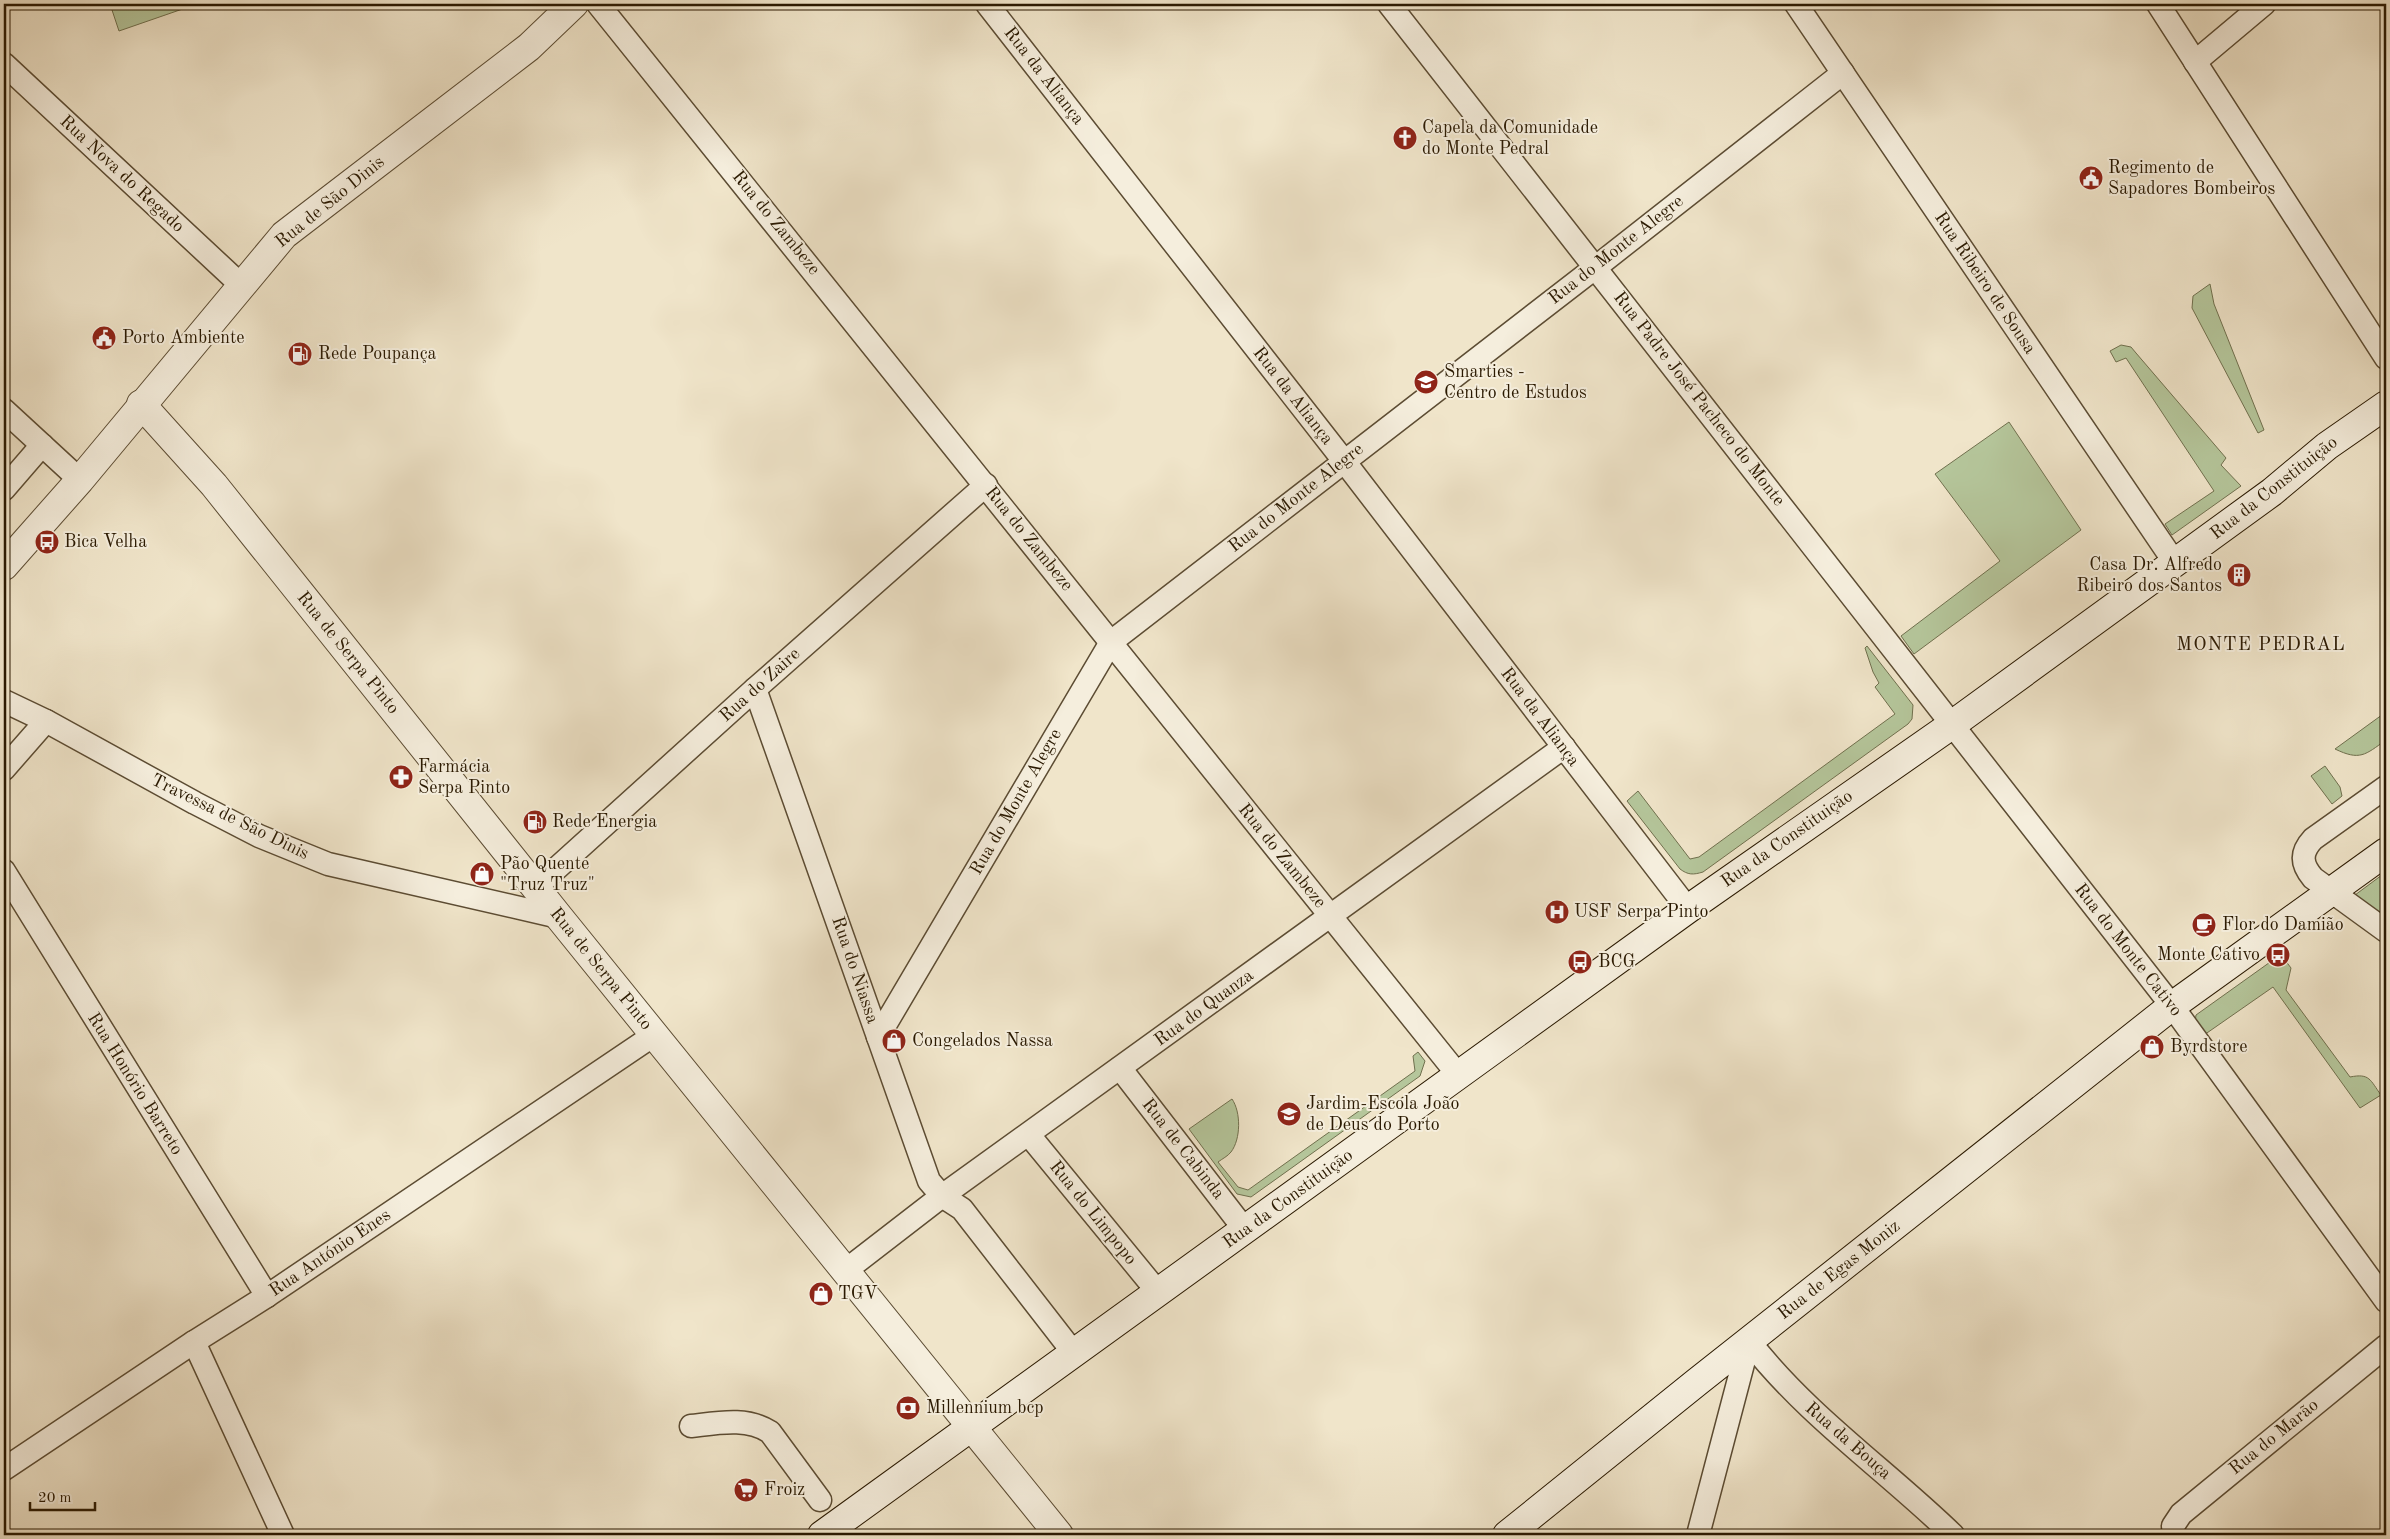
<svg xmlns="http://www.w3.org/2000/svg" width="2390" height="1539" font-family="'Old Standard TT',serif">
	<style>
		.green { fill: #b5c69b; stroke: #70704e }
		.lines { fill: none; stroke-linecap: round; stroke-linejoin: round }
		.minor-casing { stroke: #5c4c33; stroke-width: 25 }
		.tertiary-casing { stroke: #5c4c33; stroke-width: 30 }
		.secondary-casing { stroke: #2a1901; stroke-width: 30 }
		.minor { stroke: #f5eedd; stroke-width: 22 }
		.tertiary { stroke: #f5eedd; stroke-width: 28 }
		.secondary { stroke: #f5eedd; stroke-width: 28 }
		.labels { text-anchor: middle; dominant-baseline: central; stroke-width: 4; stroke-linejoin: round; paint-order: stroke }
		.street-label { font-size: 18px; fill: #2a1901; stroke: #f5eedd }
		.poi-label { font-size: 18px; fill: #2a1901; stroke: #f5eedd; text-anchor: start }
		.neighbourhood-label { font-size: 19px; letter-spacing: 1px; fill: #2a1901; stroke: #f5eedd }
	</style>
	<rect width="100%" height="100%" fill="#f0e5ca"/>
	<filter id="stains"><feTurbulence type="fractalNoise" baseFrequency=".004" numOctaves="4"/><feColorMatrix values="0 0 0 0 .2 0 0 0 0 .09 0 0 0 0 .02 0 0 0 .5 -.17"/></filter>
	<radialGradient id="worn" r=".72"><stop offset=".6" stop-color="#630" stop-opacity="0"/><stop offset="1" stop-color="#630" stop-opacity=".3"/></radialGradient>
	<g class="green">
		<polygon points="110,4 197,4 119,31"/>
		<polygon points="2210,284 2214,304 2264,430 2258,433 2192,308 2193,296"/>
		<polygon points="2121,345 2131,347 2136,353 2226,458 2221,465 2241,486 2172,535 2165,524 2214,491 2126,358 2116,362 2110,351"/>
		<polygon points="2009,422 2081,530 1914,654 1901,636 2000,561 1935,474"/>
		<path d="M1867,646L1913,705L1912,719L1908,724L1703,872C1693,875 1688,875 1680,869L1627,801L1638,791L1690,859L1699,857L1895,714L1875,687L1879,683L1873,672L1865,648Z"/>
		<path d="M2386,712V740C2365,755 2360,761 2335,749Z"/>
		<polygon points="2325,766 2340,787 2342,796 2332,804 2311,776"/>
		<polygon points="2386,872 2386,921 2355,895"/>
		<path d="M2273,960L2277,966L2285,960L2291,968L2286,990L2350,1077C2370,1073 2370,1080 2381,1095L2360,1108L2273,987L2204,1035L2195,1022L2196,1015Z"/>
		<path d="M1418,1052L1425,1061L1420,1076L1251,1197L1237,1194L1189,1129L1232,1099C1241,1112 1241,1139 1231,1152C1228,1156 1222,1159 1218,1162L1238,1187L1248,1190L1415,1071L1413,1056Z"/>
	</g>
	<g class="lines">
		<defs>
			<g id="minor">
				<polyline points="598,4 1459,1076"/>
				<polyline points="987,4 1344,461 1688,909"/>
				<polyline points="1389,4 2172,1006 2386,1301"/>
				<polyline points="1796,4 2175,563"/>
				<polyline points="2158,4 2386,358"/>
				<polyline points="2195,62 2264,4"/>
				<polyline points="4,64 241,285"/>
				<polyline points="4,410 80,480"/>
				<polyline points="4,489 42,445"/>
				<polyline points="755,689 929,1181 942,1196 962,1209 1073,1352"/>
				<polyline points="4,701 46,721 195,803 259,836 328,864 559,917"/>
				<polyline points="4,769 46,721"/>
				<path d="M2386,787L2313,839C2300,853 2301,864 2313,878L2386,931"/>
				<polyline points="4,871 267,1296"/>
				<polyline points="536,887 755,689 986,485"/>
				<polyline points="878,1037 1111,642 1596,267 1843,73"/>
				<polyline points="1120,1068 1245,1230"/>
				<polyline points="1029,1135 1157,1291"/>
				<polyline points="845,1271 942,1196 1564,747"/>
				<path d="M1749,1341C1807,1416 1886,1470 1953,1535"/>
				<polyline points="194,1342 283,1535"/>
				<path d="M691,1426C718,1423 747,1417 770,1432L820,1500"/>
				<polyline points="4,1469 194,1342 267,1296 654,1035"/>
				<polyline points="1698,1535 1749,1341"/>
				<polyline points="2174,1535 2173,1526 2181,1514 2386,1346"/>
			</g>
			<g id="tertiary">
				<polyline points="141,404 214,485 559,917 1059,1535"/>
				<polyline points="4,566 80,480 284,235 529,47 574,4"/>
			</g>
			<g id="secondary">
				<polyline points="822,1535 1688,909 1953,724 2272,492 2327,446 2386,405"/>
				<polyline points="1507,1535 1697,1382 2172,1006 2386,852"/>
			</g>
		</defs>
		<use href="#minor" class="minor-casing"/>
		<use href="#tertiary" class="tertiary-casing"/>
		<use href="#secondary" class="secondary-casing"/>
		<use href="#minor" class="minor"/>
		<use href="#tertiary" class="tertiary"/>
		<use href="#secondary" class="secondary"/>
	</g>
	<defs>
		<symbol id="church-disc" viewBox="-11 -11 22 22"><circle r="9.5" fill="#8f2418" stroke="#f5eedd"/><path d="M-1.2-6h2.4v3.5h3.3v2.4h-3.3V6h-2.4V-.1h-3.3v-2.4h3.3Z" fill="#fff"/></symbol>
		<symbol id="civic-disc" viewBox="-11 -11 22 22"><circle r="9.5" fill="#8f2418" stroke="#f5eedd"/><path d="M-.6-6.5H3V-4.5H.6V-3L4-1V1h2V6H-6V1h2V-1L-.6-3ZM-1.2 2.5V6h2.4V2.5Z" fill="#fff"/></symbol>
		<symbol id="fuel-disc" viewBox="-11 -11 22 22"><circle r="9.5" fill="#8f2418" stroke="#f5eedd"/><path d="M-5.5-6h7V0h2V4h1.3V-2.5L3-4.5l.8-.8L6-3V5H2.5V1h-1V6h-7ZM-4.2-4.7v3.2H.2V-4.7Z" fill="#fff"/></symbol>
		<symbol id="school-disc" viewBox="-11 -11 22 22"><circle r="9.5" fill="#8f2418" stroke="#f5eedd"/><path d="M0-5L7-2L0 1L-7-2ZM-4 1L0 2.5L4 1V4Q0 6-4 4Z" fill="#fff"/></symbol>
		<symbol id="bus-disc" viewBox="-11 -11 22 22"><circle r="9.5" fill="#8f2418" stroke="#f5eedd"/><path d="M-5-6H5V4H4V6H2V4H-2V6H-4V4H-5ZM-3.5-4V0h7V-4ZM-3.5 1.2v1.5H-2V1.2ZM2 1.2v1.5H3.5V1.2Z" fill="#fff"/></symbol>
		<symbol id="building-disc" viewBox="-11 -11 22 22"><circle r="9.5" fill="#8f2418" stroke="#f5eedd"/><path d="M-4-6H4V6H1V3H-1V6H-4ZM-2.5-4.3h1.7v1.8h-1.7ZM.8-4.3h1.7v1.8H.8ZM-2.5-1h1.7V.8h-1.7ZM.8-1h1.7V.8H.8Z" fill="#fff"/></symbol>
		<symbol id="pharmacy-disc" viewBox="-11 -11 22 22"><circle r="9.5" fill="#8f2418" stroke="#f5eedd"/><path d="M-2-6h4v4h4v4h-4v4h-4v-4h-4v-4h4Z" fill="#fff"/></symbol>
		<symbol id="shop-disc" viewBox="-11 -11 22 22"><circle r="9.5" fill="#8f2418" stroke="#f5eedd"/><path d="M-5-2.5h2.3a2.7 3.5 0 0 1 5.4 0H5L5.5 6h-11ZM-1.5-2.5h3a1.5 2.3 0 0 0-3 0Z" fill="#fff"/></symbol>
		<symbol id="hospital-disc" viewBox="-11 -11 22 22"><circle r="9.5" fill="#8f2418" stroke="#f5eedd"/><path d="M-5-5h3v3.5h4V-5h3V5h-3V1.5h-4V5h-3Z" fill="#fff"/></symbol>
		<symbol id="cafe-disc" viewBox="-11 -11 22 22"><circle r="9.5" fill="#8f2418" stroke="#f5eedd"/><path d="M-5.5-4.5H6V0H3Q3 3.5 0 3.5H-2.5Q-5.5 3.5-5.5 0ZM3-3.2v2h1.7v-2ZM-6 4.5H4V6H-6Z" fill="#fff"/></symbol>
		<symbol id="bank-disc" viewBox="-11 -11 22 22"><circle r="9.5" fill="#8f2418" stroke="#f5eedd"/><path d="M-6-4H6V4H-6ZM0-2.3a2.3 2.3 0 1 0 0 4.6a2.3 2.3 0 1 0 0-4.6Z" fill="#fff"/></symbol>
		<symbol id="supermarket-disc" viewBox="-11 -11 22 22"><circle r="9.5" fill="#8f2418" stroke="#f5eedd"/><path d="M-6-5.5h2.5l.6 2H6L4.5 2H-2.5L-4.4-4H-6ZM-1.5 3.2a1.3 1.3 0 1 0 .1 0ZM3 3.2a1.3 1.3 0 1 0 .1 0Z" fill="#fff"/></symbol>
	</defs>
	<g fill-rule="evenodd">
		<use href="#church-disc" x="1391" y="124" width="28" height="28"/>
		<use href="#civic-disc" x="2077" y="164" width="28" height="28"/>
		<use href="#civic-disc" x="90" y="324" width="28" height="28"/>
		<use href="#fuel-disc" x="286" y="340" width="28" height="28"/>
		<use href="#school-disc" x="1412" y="368" width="28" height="28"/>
		<use href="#bus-disc" x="33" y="528" width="28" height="28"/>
		<use href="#building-disc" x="2225" y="561" width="28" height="28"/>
		<use href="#pharmacy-disc" x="387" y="763" width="28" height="28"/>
		<use href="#fuel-disc" x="521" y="808" width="28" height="28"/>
		<use href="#shop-disc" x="468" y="860" width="28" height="28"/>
		<use href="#hospital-disc" x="1543" y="898" width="28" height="28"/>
		<use href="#cafe-disc" x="2190" y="911" width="28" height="28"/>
		<use href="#bus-disc" x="2264" y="941" width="28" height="28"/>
		<use href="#bus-disc" x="1566" y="948" width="28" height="28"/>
		<use href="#shop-disc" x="880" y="1027" width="28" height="28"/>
		<use href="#shop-disc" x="2138" y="1033" width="28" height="28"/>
		<use href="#school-disc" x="1275" y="1100" width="28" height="28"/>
		<use href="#shop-disc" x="807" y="1280" width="28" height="28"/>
		<use href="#bank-disc" x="894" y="1394" width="28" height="28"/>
		<use href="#supermarket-disc" x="732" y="1476" width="28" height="28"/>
	</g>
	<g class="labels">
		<g class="street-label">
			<text transform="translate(1044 76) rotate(52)">Rua da Aliança</text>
			<text transform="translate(122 174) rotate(43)">Rua Nova do Regado</text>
			<text transform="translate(330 202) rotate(-39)">Rua de São Dinis</text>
			<text transform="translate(776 223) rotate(51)">Rua do Zambeze</text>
			<text transform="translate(1616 250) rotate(-38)">Rua do Monte Alegre</text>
			<text transform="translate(1985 283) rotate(56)">Rua Ribeiro de Sousa</text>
			<text transform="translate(1293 396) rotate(52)">Rua da Aliança</text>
			<text transform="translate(1699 399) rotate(52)">Rua Padre José Pacheco do Monte</text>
			<text transform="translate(2274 488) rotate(-38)">Rua da Constituição</text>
			<text transform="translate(1296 498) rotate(-38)">Rua do Monte Alegre</text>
			<text transform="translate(1029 539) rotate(51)">Rua do Zambeze</text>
			<text transform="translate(348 653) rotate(51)">Rua de Serpa Pinto</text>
			<text transform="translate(760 685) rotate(-42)">Rua do Zaire</text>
			<text transform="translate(1540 717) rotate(53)">Rua da Aliança</text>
			<text transform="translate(1016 802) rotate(-60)">Rua do Monte Alegre</text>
			<text transform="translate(230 817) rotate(26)">Travessa de São Dinis</text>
			<text transform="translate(1787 839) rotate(-35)">Rua da Constituição</text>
			<text transform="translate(1282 856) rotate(51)">Rua do Zambeze</text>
			<text transform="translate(2128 950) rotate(52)">Rua do Monte Cativo</text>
			<text transform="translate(601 969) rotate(51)">Rua de Serpa Pinto</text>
			<text transform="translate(855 970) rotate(71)">Rua do Niassa</text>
			<text transform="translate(1204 1008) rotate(-36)">Rua do Quanza</text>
			<text transform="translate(135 1084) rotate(58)">Rua Honório Barreto</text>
			<text transform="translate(1183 1149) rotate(52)">Rua de Cabinda</text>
			<text transform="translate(1288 1199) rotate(-36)">Rua da Constituição</text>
			<text transform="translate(1093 1213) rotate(51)">Rua do Limpopo</text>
			<text transform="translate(330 1253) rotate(-34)">Rua António Enes</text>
			<text transform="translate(1839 1270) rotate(-38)">Rua de Egas Moniz</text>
			<text transform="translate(2274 1437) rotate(-39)">Rua do Marão</text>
			<text transform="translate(1848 1441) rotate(41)">Rua da Bouça</text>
		</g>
		<g class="poi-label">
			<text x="1422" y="128">Capela da Comunidade<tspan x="1422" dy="21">do Monte Pedral</tspan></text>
			<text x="2108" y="168">Regimento de<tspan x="2108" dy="21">Sapadores Bombeiros</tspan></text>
			<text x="122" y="338">Porto Ambiente</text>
			<text x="318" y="354">Rede Poupança</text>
			<text x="1444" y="372">Smarties -<tspan x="1444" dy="21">Centro de Estudos</tspan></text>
			<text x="64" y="542">Bica Velha</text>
			<text x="2222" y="565" text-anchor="end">Casa Dr. Alfredo<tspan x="2222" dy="21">Ribeiro dos Santos</tspan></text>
			<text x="418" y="767">Farmácia<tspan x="418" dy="21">Serpa Pinto</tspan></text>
			<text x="552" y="822">Rede Energia</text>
			<text x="500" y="864">Pão Quente<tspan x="500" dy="21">"Truz Truz"</tspan></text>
			<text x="1574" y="912">USF Serpa Pinto</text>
			<text x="2222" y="925">Flor do Damião</text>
			<text x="2260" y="955" text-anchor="end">Monte Cativo</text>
			<text x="1598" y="962">BCG</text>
			<text x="912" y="1041">Congelados Nassa</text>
			<text x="2170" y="1047">Byrdstore</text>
			<text x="1306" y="1104">Jardim-Escola João<tspan x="1306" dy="21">de Deus do Porto</tspan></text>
			<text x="838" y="1294">TGV</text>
			<text x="926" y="1408">Millennium bcp</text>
			<text x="764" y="1490">Froiz</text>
		</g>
		<g class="neighbourhood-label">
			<text x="2261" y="645">MONTE PEDRAL</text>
		</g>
	</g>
	<rect width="2390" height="1539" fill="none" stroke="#f0e5ca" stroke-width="20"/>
	<rect x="5" y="5" width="2380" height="1529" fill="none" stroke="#2a1901" stroke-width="2.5"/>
	<rect x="10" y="10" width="2370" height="1519" fill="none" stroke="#2a1901"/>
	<path d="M30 1502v8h65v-8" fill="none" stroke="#2a1901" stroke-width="2.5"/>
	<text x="38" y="1502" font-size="15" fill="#2a1901" stroke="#f5eedd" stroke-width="4" paint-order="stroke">20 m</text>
	<rect width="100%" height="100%" filter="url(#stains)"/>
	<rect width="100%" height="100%" fill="url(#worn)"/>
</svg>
